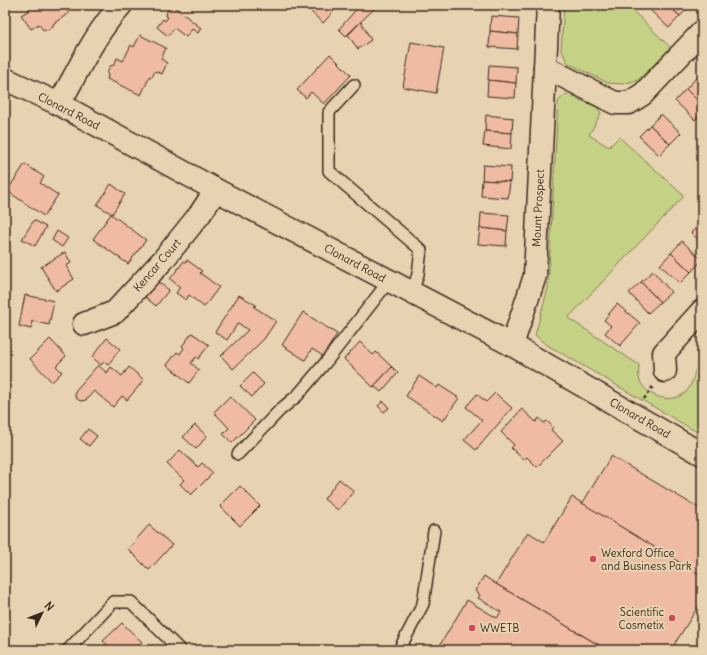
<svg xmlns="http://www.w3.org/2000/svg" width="707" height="655" font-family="Delius,sans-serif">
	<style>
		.green { fill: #c5d286; stroke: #807e52 }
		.building { fill: #f0bba3; stroke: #3b2a1e }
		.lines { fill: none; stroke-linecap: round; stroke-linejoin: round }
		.lane-casing { stroke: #3b2a1e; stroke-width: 14 }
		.street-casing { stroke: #3b2a1e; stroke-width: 25 }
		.secondary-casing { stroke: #3b2a1e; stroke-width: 25 }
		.path { stroke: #3b2a1e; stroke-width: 2.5; stroke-dasharray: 3 3; stroke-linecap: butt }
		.lane { stroke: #e7d2b1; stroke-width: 11 }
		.street { stroke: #e7d2b1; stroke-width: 22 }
		.secondary { stroke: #e7d2b1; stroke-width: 22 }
		.poi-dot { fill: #d1495b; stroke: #e7d2b1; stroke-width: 1.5 }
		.labels { text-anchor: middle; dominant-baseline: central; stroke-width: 4; stroke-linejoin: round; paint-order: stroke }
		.street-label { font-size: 11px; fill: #3b2a1e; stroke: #e7d2b1 }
		.poi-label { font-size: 11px; fill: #3b2a1e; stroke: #e7d2b1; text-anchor: start }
	</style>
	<rect width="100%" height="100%" fill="#e7d2b1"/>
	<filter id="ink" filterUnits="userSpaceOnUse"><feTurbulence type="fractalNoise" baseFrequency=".025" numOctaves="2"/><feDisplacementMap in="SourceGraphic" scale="8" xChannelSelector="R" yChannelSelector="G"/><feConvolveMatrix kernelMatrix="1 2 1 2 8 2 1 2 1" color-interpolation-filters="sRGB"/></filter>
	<g filter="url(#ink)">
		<g class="green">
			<polygon points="564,5 627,5 671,48 638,80 623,84 608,83 568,63 561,50"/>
			<path d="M566,94L597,107L601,113L589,135L609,147L619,137L684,196L568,318L639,365C639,369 638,374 639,378C644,397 673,406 687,391C692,385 694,375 696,368L702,374V435L544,343L535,335L548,288L558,101Z"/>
		</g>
		<g class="building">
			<polygon points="31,5 64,5 69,13 53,24 53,26 48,30 45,29 43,30 39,24 31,29 21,15 30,10 28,7"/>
			<polygon points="314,5 328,5 334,11 323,23 309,10"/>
			<polygon points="328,5 340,5 334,11"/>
			<polygon points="360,5 378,5 346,36 339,29"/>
			<polygon points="652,5 668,5 680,16 669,28 649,9"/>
			<polygon points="668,5 691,5 680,16"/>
			<polygon points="173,6 201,28 198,33 192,29 186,37 174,28 168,36 157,27 163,19 165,21 168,17 166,16 167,11"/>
			<polygon points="491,16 519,18 518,34 490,31"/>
			<polygon points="361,22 371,40 358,49 348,35"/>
			<polygon points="490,31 518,34 517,49 489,47"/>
			<polygon points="140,35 166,48 161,59 167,63 162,74 155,71 152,77 150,76 141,95 107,79 108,76 107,73 110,66 114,65 117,58 123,61 131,45 134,47"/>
			<polygon points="411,42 444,48 436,93 403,87"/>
			<polygon points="330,54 351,75 324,104 311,92 306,98 297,90"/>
			<polygon points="489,65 517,67 516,83 488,80"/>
			<polygon points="696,78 702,84 702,105 686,89"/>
			<polygon points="488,80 516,83 515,98 487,96"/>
			<polygon points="686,89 702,105 702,112 695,120 675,101"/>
			<polygon points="661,114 681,133 670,144 650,125"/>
			<polygon points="486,115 513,118 512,133 485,131"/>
			<polygon points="650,125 670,144 659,155 639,136"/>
			<polygon points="485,131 512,133 511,149 483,146"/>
			<polygon points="25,164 44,177 40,183 58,195 44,216 7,191"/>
			<polygon points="483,165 511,167 510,182 482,180"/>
			<polygon points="482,180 510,182 508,198 481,196"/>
			<polygon points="111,184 125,194 112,214 97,205"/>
			<polygon points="481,213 509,215 507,231 480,228"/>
			<polygon points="111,214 146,240 128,264 93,239"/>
			<polygon points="34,220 46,227 35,246 22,239"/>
			<polygon points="702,221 702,243 691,233"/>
			<polygon points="480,228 507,231 506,246 478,244"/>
			<polygon points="57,231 68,238 62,247 52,240"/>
			<polygon points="682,241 702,260 691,272 671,253"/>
			<polygon points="65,252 71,263 66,266 74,279 56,291 41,267"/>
			<polygon points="671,253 691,272 680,283 660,265"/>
			<polygon points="187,260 202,271 200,273 219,287 204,307 189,295 186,300 176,293 180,287 170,279 184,261 186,262"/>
			<polygon points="653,271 671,292 660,302 641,282"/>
			<polygon points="157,281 169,290 156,306 144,296"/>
			<polygon points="641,282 660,302 648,313 629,293"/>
			<polygon points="25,295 54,301 49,325 32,321 31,329 19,326"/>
			<polygon points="239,295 256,305 254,307 276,321 264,339 233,369 221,356 248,330 238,323 227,340 215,332"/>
			<polygon points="617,304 640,323 620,346 605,333 611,326 604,320"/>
			<polygon points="303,312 337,334 323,356 312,349 305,360 282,345"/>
			<polygon points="192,333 209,345 198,359 196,357 191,363 199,370 189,383 167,365 177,352 180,354 184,348 182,346"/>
			<polygon points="107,338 120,349 108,365 104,362 101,365 92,357"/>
			<polygon points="50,339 66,356 56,366 62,372 52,382 30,359"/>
			<polygon points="360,342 373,355 376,352 392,367 373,387 344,359"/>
			<polygon points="98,365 107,373 111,367 122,376 129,367 144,380 127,400 122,396 113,407 94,391 86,400 80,401 75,397 75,391"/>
			<polygon points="392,367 398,373 381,392 374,386"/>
			<polygon points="253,373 264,384 252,397 240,386"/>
			<polygon points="419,376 437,388 439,385 459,398 443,421 406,396"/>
			<polygon points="495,393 512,408 476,450 464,440 482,420 466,407 477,394 486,402"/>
			<polygon points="230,396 255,420 232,443 223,434 229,428 214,412"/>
			<polygon points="383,401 389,408 384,412 378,406"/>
			<polygon points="522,409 536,422 539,418 544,423 547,421 553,427 551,430 563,441 537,467 527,457 524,460 511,448 514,445 501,432"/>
			<polygon points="195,425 207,436 196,449 183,437"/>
			<polygon points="88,429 97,436 89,446 80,439"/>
			<polygon points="180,450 198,467 202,463 213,473 191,495 180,484 184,480 167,464"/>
			<polygon points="611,456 702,510 702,576 582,504"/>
			<polygon points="339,479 354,491 338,510 324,499"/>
			<polygon points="240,486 260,506 240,526 220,506"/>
			<polygon points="572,497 702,576 702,600 671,650 607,650 496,584 528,532 544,542"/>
			<polygon points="149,525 172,545 149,570 128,549"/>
			<polygon points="484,576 496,584 607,650 437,650 467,600 497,618 501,612 478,598 480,595 475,591"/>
			<polygon points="122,623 142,642 135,650 113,650 103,641"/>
		</g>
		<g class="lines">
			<defs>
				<g id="lane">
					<polyline points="354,85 329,112 329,171 421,250 418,274 412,293"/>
					<polyline points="238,454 280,410 298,395 326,362 389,281"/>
					<polyline points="68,650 113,602 131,602 180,650"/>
					<polyline points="399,650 423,604 434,531"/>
				</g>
				<g id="street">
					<polyline points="545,67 615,103 629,103 643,94 702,32"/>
					<path d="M59,104C78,71 95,33 121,5"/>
					<polyline points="84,324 115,312 163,260 200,214 216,190"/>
					<polyline points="512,345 535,276 548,5"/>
					<polyline points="665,371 664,353 702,311"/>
				</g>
				<polyline id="secondary" points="5,79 59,104 216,190 512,345 702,454"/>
			</defs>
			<use href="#lane" class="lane-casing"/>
			<use href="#street" class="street-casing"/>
			<use href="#secondary" class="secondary-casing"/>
			<polyline class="path" points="644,399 654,385"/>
			<use href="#lane" class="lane"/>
			<use href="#street" class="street"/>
			<use href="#secondary" class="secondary"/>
		</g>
	</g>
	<g class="poi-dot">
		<circle cx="593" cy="559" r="4"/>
		<circle cx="672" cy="618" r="4"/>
		<circle cx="472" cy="628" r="4"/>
	</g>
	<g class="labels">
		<g class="street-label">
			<text transform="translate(69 111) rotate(27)">Clonard Road</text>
			<text transform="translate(538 208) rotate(-87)">Mount Prospect</text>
			<text transform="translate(355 263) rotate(28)">Clonard Road</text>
			<text transform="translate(157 265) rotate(-49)">Kencar Court</text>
			<text transform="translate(640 418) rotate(30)">Clonard Road</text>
		</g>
		<g class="poi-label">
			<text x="601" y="553">Wexford Office<tspan x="601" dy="13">and Business Park</tspan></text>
			<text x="664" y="612" text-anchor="end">Scientific<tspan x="664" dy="13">Cosmetix</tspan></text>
			<text x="480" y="628">WWETB</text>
		</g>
	</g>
	<rect width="707" height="655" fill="none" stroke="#e7d2b1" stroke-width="20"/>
	<rect x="10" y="10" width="687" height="635" fill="none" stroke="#3b2a1e" stroke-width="1.5" filter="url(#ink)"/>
	<g transform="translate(42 613) rotate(47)" stroke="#e7d2b1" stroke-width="3" paint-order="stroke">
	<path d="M0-3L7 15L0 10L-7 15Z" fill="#3b2a1e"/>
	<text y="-6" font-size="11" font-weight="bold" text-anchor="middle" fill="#3b2a1e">N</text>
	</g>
</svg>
